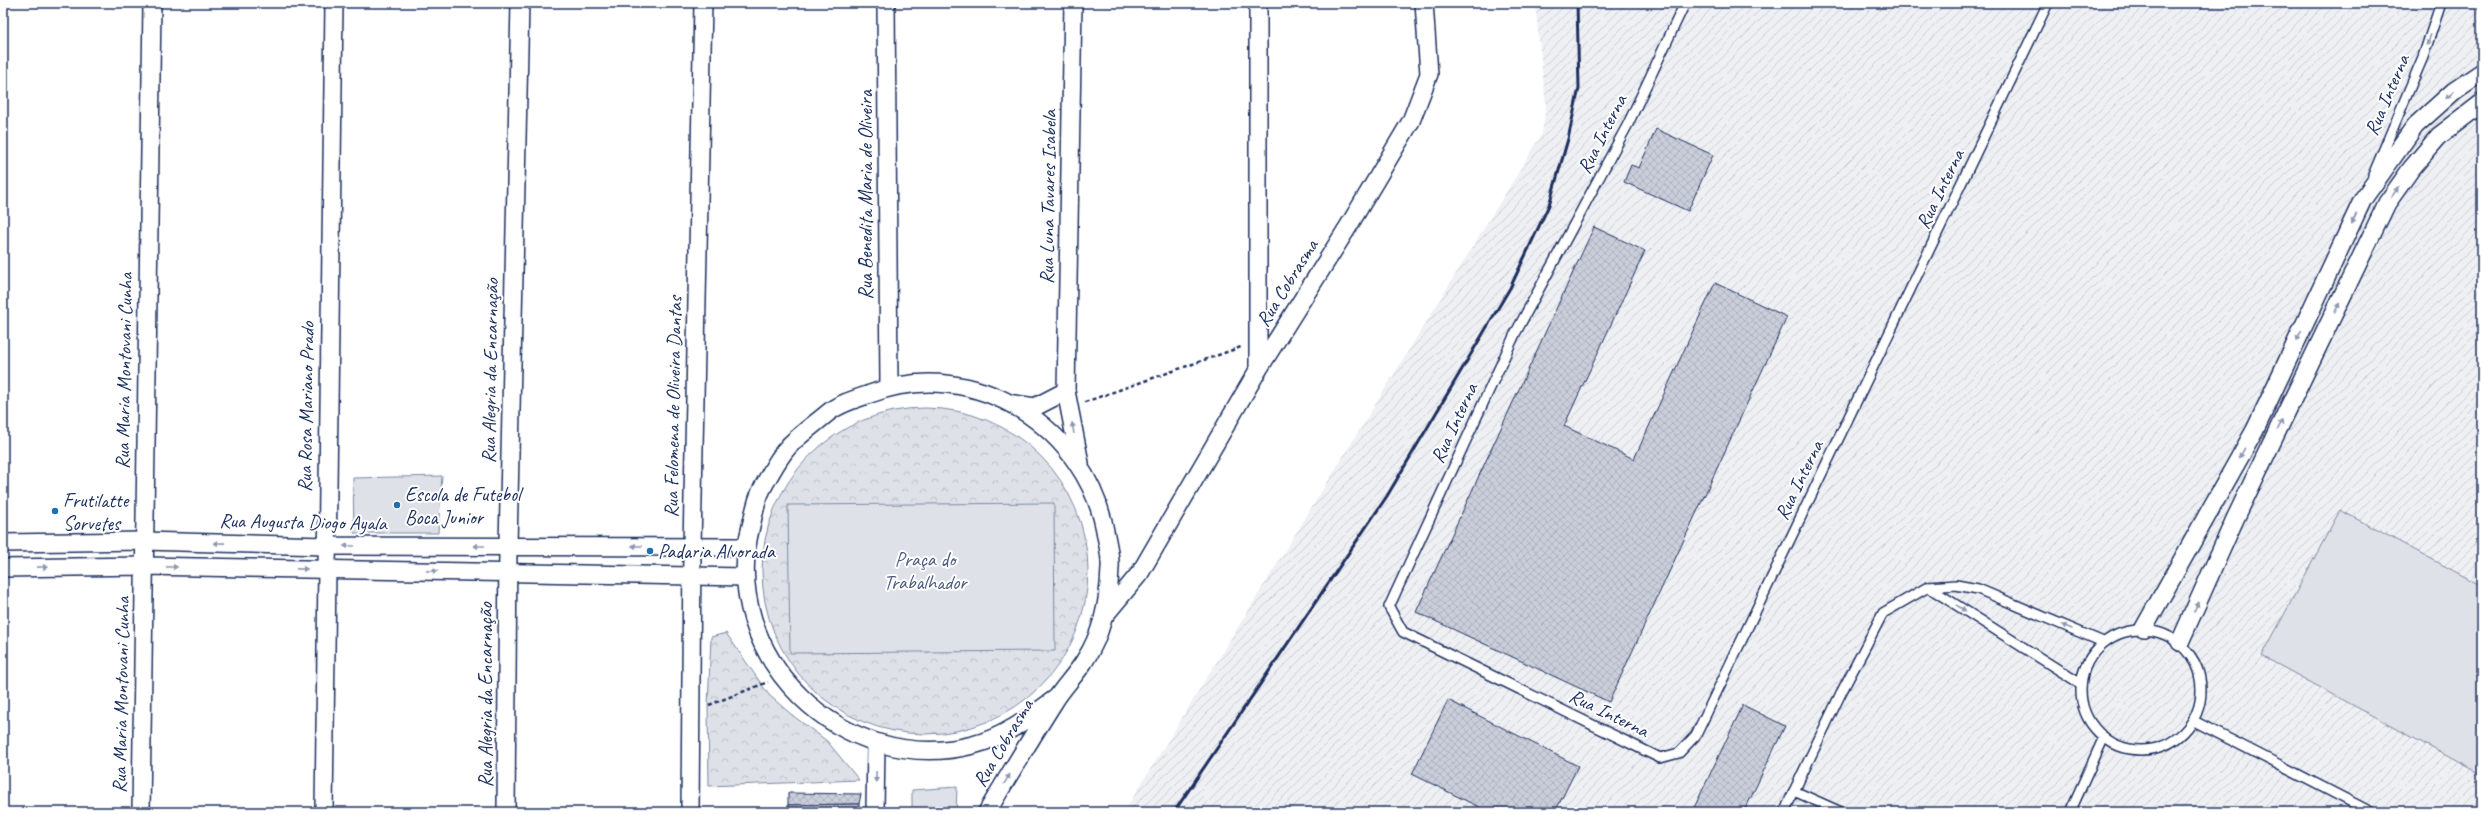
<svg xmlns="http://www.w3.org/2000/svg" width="2485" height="815" font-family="Caveat,sans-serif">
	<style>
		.industrial { fill: url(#industrial-furrows) }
		.park { fill: url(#park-crowns); stroke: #7c88a2 }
		.pitch { fill: #dee1e7; stroke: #7c88a2 }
		.building { fill: url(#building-cross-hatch); stroke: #1b2f5e }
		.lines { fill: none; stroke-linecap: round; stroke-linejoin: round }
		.lane-casing { stroke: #1b2f5e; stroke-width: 12 }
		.street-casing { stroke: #1b2f5e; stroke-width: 20 }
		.path { stroke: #1b2f5e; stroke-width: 2.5; stroke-dasharray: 4 3; stroke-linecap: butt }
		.lane { stroke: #fff; stroke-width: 9 }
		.street { stroke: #fff; stroke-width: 17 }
		.rail { stroke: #1b2f5e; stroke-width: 3 }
		.oneway { fill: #8d97ae }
		.poi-dot { fill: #1f6fb2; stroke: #fff; stroke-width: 1.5 }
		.labels { text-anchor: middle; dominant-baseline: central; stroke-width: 4; stroke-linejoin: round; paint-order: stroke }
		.street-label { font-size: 20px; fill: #1b2f5e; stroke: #fff }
		.poi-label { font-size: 20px; fill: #1b2f5e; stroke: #fff; text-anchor: start }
		.park-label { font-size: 20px; fill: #4c5c80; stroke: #fff }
	</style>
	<defs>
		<pattern id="industrial-furrows" width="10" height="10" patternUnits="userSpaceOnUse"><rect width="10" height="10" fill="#eff0f4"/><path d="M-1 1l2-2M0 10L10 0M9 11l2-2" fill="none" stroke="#ccced4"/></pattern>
		<pattern id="park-crowns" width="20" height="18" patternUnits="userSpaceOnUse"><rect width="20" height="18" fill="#dee1e7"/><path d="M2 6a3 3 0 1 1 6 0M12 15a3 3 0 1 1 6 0" fill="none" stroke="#bec1c9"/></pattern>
		<pattern id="building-cross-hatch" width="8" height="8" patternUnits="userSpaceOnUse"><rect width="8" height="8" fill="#caceda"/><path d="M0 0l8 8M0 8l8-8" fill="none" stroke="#adb1be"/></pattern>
	</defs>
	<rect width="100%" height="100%" fill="#fff"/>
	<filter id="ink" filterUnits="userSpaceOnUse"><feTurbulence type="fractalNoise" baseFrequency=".025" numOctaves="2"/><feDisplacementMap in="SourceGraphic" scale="8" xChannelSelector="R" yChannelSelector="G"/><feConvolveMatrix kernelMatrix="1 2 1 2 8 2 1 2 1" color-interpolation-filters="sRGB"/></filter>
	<g filter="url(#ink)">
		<polygon class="industrial" points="1535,3 2482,3 2482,812 1124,812 1542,134 1546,106"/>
		<g class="park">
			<circle cx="925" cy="571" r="163"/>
			<polygon points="726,633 769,695 792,715 827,741 859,780 709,786 708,705 711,637"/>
		</g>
		<g class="pitch">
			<polygon points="442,476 438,533 354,533 353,478"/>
			<polygon points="1054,503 1055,651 790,653 788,505"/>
			<polygon points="2340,510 2482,586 2482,775 2262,656"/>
			<polygon points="957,787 956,812 912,812 912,790"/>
		</g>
		<g class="building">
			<polygon points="1656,129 1713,155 1688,211 1624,182 1631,165 1639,168"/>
			<polygon points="1594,227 1645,251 1564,426 1634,459 1715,283 1787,317 1609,702 1416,612"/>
			<polygon points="1448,700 1578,766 1555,812 1489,812 1412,774"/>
			<polygon points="1743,705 1785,726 1744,812 1692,812"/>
			<polygon points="788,793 861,794 859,804 788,805"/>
			<polygon points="859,804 860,812 788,812 788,805"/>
		</g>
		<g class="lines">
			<defs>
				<g id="lane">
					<polyline points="1685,3 1628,124 1515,334 1389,607 1403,632 1660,758 1679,753 1696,735 2048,3"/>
					<polyline points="2373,175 2423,57 2441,3"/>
					<polyline points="1928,587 2081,684"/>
					<circle cx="2141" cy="690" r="60"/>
					<polyline points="2194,721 2371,812"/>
					<polyline points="1794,791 1841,812"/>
					<polyline points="1784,812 1841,693 1883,613 1928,587 1956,585 1978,589 2103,642"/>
					<polyline points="2070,812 2104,737"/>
				</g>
				<g id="street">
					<polyline points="886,3 889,386"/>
					<polyline points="1073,3 1066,391 1080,463"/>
					<polyline points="1258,370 1258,3"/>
					<polyline points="1014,404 1035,407 1066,391"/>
					<polyline points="3,543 144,541 326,546 746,547"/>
					<polyline points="3,568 145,566 745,577"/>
					<polyline points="1105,615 1140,573 1258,370 1348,227 1411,121 1429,74 1424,3"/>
					<polyline points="2144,628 2255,430 2363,199 2415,126 2454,91 2482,72"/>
					<polyline points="2180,642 2235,519 2387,203 2411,169 2439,136 2482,103"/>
					<polyline points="141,812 152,3"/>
					<polyline points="324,812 334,3"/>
					<polyline points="506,812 508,546 520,3"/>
					<polyline points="690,812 692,547 703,3"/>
					<polyline points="875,812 876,743"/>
					<path d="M987,812C1009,775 1031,738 1054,702C1063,687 1076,675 1085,660C1102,634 1109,599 1110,568C1111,558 1108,546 1106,536C1089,428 974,354 870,394C856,399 840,403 829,412C817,422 805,431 794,441C781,452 770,474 762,489C756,500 754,514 751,526C717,656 843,778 973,745C1005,737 1030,717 1056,698"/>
				</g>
			</defs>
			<use href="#lane" class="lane-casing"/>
			<use href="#street" class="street-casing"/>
			<g class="path">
				<polyline points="1085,402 1241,347"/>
				<polyline points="709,705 768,682"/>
			</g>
			<use href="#lane" class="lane"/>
			<use href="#street" class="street"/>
			<polyline class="rail" points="1174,812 1387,496 1510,288 1549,205 1568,139 1579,88 1577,3"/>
		</g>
		<defs><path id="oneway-solid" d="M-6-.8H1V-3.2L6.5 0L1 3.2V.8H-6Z"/></defs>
		<g class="oneway">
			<use href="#oneway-solid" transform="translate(2429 40) rotate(108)"/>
			<use href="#oneway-solid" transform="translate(2450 95) rotate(139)"/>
			<use href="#oneway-solid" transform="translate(2395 192) rotate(-54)"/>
			<use href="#oneway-solid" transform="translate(2354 219) rotate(115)"/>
			<use href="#oneway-solid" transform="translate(2337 308) rotate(-64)"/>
			<use href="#oneway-solid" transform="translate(2299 336) rotate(115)"/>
			<use href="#oneway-solid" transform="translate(2280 425) rotate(-64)"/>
			<use href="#oneway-solid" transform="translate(1073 428) rotate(-100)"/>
			<use href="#oneway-solid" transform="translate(2242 453) rotate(119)"/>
			<use href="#oneway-solid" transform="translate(219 543) rotate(-179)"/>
			<use href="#oneway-solid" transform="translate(349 546) rotate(-180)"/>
			<use href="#oneway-solid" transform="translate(479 546) rotate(-180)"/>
			<use href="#oneway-solid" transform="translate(637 546) rotate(-180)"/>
			<use href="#oneway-solid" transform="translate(42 567) rotate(-1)"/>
			<use href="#oneway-solid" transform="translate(172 567) rotate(1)"/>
			<use href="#oneway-solid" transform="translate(302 569) rotate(1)"/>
			<use href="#oneway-solid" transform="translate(432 571) rotate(1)"/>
			<use href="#oneway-solid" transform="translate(2196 607) rotate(-66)"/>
			<use href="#oneway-solid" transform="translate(1961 608) rotate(32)"/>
			<use href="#oneway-solid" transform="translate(2067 627) rotate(-157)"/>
			<use href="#oneway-solid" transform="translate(876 777) rotate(91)"/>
			<use href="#oneway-solid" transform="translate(1007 779) rotate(-59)"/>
		</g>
	</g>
	<g class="poi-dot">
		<circle cx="397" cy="505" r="4"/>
		<circle cx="55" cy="511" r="4"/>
		<circle cx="650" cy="551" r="4"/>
	</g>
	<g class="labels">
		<g class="street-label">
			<text transform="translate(2387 95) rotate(-67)">Rua Interna</text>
			<text transform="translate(1602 134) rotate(-63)">Rua Interna</text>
			<text transform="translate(1940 189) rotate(-64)">Rua Interna</text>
			<text transform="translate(865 195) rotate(-90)">Rua Benedita Maria de Oliveira</text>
			<text transform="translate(1048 197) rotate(-89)">Rua Luna Tavares Isabela</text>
			<text transform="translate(1287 283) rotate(-58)">Rua Cobrasma</text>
			<text transform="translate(124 371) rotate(-89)">Rua Maria Montovani Cunha</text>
			<text transform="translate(490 371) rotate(-89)">Rua Alegria da Encarnação</text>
			<text transform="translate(306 407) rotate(-89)">Rua Rosa Mariano Prado</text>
			<text transform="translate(673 407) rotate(-89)">Rua Felomena de Oliveira Dantas</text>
			<text transform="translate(1454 423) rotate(-65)">Rua Interna</text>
			<text transform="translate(1799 480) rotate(-64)">Rua Interna</text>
			<text transform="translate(303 522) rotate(1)">Rua Augusta Diogo Ayala</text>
			<text transform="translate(121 695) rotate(-89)">Rua Maria Montovani Cunha</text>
			<text transform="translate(485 695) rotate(-90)">Rua Alegria da Encarnação</text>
			<text transform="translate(1609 713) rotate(26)">Rua Interna</text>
			<text transform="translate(1003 743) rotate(-59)">Rua Cobrasma</text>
		</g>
		<g class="poi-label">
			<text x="405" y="494">Escola de Futebol<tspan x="405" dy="23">Boca Junior</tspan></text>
			<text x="63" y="500">Frutilatte<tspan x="63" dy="23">Sorvetes</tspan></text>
			<text x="658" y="551">Padaria Alvorada</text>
		</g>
		<g class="park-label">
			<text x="925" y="559">Praça do<tspan x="925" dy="23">Trabalhador</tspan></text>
		</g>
	</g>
	<rect width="2485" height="815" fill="none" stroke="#fff" stroke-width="16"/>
	<rect x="8" y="8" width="2469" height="799" fill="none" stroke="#1b2f5e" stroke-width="1.5" filter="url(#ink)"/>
</svg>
